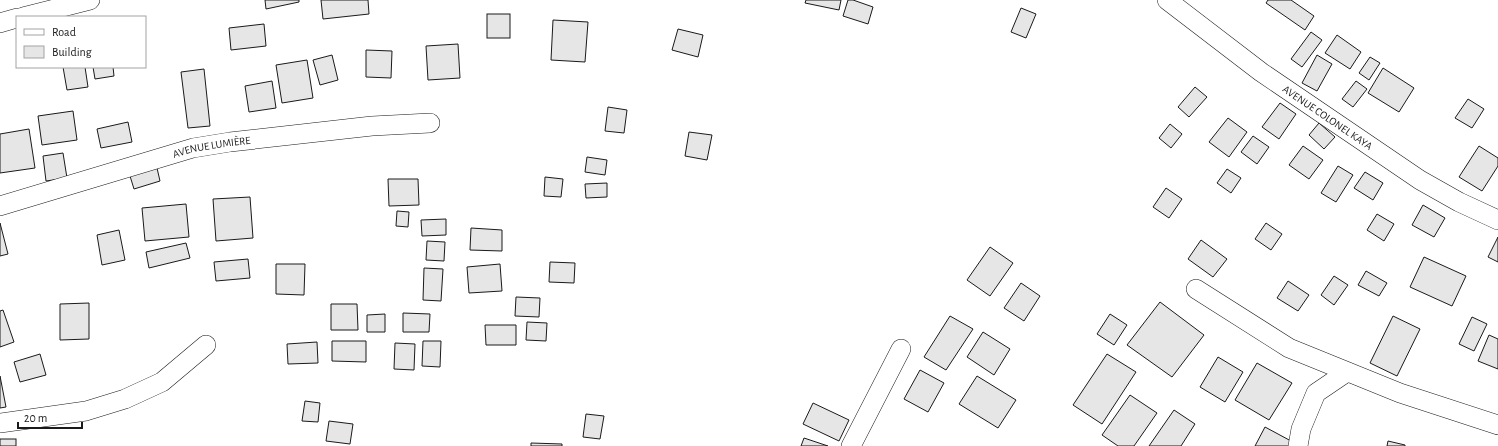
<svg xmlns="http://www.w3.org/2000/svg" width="1498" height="446" font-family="'Alegreya Sans',sans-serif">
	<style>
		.building { fill: #e6e6e6; stroke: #1a1a1a }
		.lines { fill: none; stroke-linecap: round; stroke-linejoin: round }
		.minor-casing { stroke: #1a1a1a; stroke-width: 20 }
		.minor { stroke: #fff; stroke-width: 19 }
		.labels { text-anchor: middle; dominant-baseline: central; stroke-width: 3; stroke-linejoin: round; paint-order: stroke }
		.street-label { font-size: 11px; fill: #1a1a1a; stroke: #fff }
	</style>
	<rect width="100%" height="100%" fill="#fff"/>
	<g class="building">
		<polygon points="265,0 299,0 299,2 266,9"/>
		<polygon points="321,0 368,0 369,14 323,19"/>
		<polygon points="806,0 841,0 839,10 805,3"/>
		<polygon points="848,0 853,0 873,7 868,24 843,16"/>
		<polygon points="1268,0 1291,0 1314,16 1305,30 1266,3"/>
		<polygon points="1021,8 1036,14 1026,38 1011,32"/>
		<rect x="487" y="14" width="23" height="24"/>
		<polygon points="553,20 588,22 585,62 551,60"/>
		<polygon points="264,24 266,46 231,50 229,28"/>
		<polygon points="678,29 703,35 698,57 672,50"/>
		<polygon points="1311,32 1322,40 1302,67 1291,59"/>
		<polygon points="1337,35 1361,52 1350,69 1325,53"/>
		<polygon points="458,44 460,78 428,80 426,46"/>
		<polygon points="366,50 392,51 391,78 366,77"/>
		<polygon points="332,55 338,80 320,85 313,60"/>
		<polygon points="1317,55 1332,64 1317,91 1302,83"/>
		<polygon points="1370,57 1380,63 1369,80 1359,73"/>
		<polygon points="307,60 313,98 282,103 276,65"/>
		<polygon points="63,67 85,67 88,87 67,90"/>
		<polygon points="93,67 113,67 114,76 95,79"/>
		<polygon points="1383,68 1414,88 1399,112 1368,93"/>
		<polygon points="204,69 210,126 188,128 181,72"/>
		<polygon points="272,81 276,108 249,112 245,86"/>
		<polygon points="1356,81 1367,89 1353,107 1342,99"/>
		<polygon points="1195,87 1207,97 1189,117 1178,107"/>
		<polygon points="1468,99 1484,109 1472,128 1455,118"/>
		<polygon points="1280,103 1296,114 1279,139 1262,127"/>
		<polygon points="608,107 627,110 624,133 605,131"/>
		<polygon points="73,111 77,140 42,145 38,116"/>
		<polygon points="1228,118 1247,132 1229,157 1209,142"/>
		<polygon points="128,122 132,142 101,148 97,129"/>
		<polygon points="1319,123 1335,137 1324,149 1309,135"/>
		<polygon points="1170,124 1182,134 1171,148 1159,138"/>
		<polygon points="29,129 35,168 0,173 0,134"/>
		<polygon points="689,132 712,135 707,160 685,156"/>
		<polygon points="1253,136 1269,147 1257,164 1241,152"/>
		<polygon points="1303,146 1323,160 1309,179 1289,165"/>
		<polygon points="1479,146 1498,158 1498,166 1482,191 1459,177"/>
		<polygon points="63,153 67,178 46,181 43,156"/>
		<polygon points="587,157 607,160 605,175 585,172"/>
		<polygon points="1338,166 1353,175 1336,202 1321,193"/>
		<polygon points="157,168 160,181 134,189 130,176"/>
		<polygon points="1227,169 1241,178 1231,193 1217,183"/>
		<polygon points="1365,172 1383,183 1373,200 1354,188"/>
		<polygon points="545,177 563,179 561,197 544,196"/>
		<polygon points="388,179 418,179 419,205 389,206"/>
		<polygon points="607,183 607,197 586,198 585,184"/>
		<polygon points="1166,188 1182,199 1169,218 1153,207"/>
		<polygon points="250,197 253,238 216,241 213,199"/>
		<polygon points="186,204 189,237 145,241 142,208"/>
		<polygon points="1423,205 1445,218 1434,237 1412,225"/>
		<polygon points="397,211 409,212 408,227 396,226"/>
		<polygon points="1377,214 1394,224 1384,241 1367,230"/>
		<polygon points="446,219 446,235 422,236 421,220"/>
		<polygon points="0,223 8,254 0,256"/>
		<polygon points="1266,223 1282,234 1271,250 1255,239"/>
		<polygon points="471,228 502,230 502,251 470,250"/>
		<polygon points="119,230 125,260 102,265 97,235"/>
		<polygon points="1498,237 1498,262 1488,257"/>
		<polygon points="1201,240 1227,259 1213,277 1188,259"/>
		<polygon points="427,241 445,242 444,261 426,260"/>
		<polygon points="186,243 190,258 149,268 146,252"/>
		<polygon points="990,247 1013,263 990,296 967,280"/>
		<polygon points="1424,257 1466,276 1452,306 1410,287"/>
		<polygon points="248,259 250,278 216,281 214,262"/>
		<polygon points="550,262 575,263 574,283 549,282"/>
		<polygon points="276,264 305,264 304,295 276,294"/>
		<polygon points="500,264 502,291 469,293 467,267"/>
		<polygon points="424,268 443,269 441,301 423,300"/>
		<polygon points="1366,271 1387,283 1379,296 1358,285"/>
		<polygon points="1334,276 1348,285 1334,305 1321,295"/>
		<polygon points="1288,281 1309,295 1298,311 1277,298"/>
		<polygon points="1021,283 1040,296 1024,321 1004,308"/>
		<polygon points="516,297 540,298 539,317 515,316"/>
		<polygon points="1160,302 1204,335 1172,377 1127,345"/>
		<polygon points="89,303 89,339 60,340 60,304"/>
		<polygon points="331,304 357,304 358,330 331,330"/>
		<polygon points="3,310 14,342 0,347 0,311"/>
		<polygon points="403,313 430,314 429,332 403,332"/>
		<polygon points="385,314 385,332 367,332 367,315"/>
		<polygon points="1110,314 1127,325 1114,345 1097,334"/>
		<polygon points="950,316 973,329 946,370 924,357"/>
		<polygon points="1393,316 1420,329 1397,376 1370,363"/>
		<polygon points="1472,317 1487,324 1474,351 1459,344"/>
		<polygon points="527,322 547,323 546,341 526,340"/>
		<polygon points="485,325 516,325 516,345 486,345"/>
		<polygon points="983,332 1010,349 994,375 967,357"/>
		<polygon points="1489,335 1498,339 1498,369 1478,361"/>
		<polygon points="332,341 366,341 366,362 332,361"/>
		<polygon points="423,341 441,341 440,367 422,366"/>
		<polygon points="317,342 318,363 288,364 287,344"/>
		<polygon points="395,343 415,344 414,370 394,369"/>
		<polygon points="40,354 46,375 20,382 14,362"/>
		<polygon points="1107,354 1136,372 1102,424 1073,405"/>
		<polygon points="1218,357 1243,372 1225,402 1200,387"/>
		<polygon points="1257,363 1292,383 1269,420 1235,400"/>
		<polygon points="920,370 944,383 928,412 904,399"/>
		<polygon points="0,376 6,407 0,408"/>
		<polygon points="977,376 1016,400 998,428 959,404"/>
		<polygon points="1130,395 1157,413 1134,446 1118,446 1102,435"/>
		<polygon points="305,401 320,403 318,422 302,421"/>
		<polygon points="813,403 849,420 839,441 803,424"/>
		<polygon points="1174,410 1195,424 1181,446 1149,446"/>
		<polygon points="586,414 604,416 600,439 583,437"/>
		<polygon points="329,421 353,424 350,444 326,441"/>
		<polygon points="1265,427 1291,441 1289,446 1255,446"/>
		<polygon points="804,438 828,446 801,446"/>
		<rect x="0" y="439" width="16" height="7"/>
		<polygon points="1388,441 1405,445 1405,446 1387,446"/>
		<polygon points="531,443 562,444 562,446 531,446"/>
	</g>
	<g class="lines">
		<defs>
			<g id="minor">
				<path id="s1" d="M1167,0L1261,72L1420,180L1459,202L1498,220"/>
				<polyline points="23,17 90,0"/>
				<polyline points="0,23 17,18"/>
				<path id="s2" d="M0,206L193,148L230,142L372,126L430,123"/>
				<polyline points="1196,289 1289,348 1400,393 1498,425"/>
				<polyline points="0,423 86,411 125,399 162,382 206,345"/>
				<polyline points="851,446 901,349"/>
				<polyline points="1298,446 1301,429 1316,393 1347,372"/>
			</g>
		</defs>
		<use href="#minor" class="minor-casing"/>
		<use href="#minor" class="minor"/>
	</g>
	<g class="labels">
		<g class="street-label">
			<text stroke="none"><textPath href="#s1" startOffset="199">AVENUE COLONEL KAYA</textPath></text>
			<text stroke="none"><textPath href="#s2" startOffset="220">AVENUE LUMIÈRE</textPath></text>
		</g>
	</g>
	<rect x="16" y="16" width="130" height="52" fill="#ffffff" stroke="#a3a3a3"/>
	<rect x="24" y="29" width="20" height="6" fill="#ffffff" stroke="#a3a3a3"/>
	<text x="52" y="36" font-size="12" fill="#1a1a1a">Road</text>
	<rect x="24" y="46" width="20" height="12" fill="#e6e6e6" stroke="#a3a3a3"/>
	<text x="52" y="56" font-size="12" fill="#1a1a1a">Building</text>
	<path d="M18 422v6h64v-6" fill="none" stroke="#1a1a1a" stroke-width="2"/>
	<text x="24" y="422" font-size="12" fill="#1a1a1a" stroke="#ffffff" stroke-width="3" paint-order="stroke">20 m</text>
</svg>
